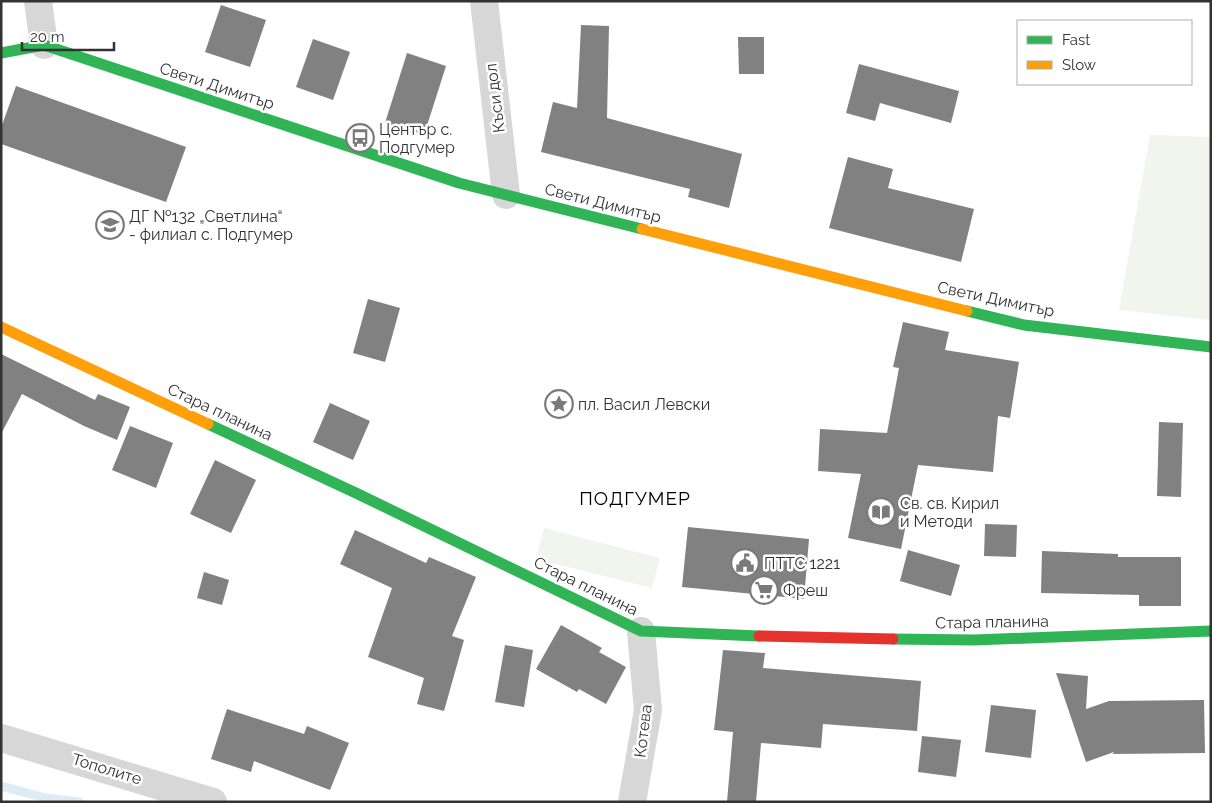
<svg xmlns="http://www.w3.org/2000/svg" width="1212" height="803" font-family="Raleway,sans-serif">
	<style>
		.green { fill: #f1f5ed }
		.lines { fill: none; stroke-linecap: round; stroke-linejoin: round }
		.stream { stroke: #ddebf3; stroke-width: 9 }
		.building { fill: #818181 }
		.street { stroke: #d7d7d7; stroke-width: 28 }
		.fast { stroke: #30b455; stroke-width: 11 }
		.slow { stroke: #ff9f0a; stroke-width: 11 }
		.jam { stroke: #e5322d; stroke-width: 11 }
		.labels { text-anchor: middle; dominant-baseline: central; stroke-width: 5; stroke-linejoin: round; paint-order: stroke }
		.street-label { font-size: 16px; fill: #333; stroke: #fff }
		.poi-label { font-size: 16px; fill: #333; stroke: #fff; text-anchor: start }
		.quarter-label { font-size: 19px; letter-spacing: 1px; fill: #000; stroke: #fff }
	</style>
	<rect width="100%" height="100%" fill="#fff"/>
	<g class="green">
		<polygon points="1150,135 1211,137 1211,320 1119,310"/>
		<polygon points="544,528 660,558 652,588 536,559"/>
	</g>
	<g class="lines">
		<polyline class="stream" points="1,786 46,798 79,802"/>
	</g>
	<g class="building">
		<polygon points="221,5 266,20 250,67 205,52"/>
		<polygon points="581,25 609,26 607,118 742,154 729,208 688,197 690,189 541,152 553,102 577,108"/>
		<polygon points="738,37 764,37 764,74 739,74"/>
		<polygon points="313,39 350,52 333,100 296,87"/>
		<polygon points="407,53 446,66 424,135 385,123"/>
		<polygon points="859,64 959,91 951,123 880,103 875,121 846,113"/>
		<polygon points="16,86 186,147 166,202 1,144 1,128"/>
		<polygon points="848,157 893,169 888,188 974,209 961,262 829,228"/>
		<polygon points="368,299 400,308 385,362 353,353"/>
		<polygon points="903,322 949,332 945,350 1019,362 1010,418 998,416 993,472 918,465 901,549 848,538 861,474 818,471 820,429 887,433 899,368 893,367"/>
		<polygon points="1,354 95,400 98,394 130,407 117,440 84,426 22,394 1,434"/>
		<polygon points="330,403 370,421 353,460 313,442"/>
		<polygon points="1159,422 1183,423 1181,497 1157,496"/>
		<polygon points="130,426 173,443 156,488 112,470"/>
		<polygon points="215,460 256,480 231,533 190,514"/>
		<polygon points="985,524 1017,525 1016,557 984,556"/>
		<polygon points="688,527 809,539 804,599 682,587"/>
		<polygon points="355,530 426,563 429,557 476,577 452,636 464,640 444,711 417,704 424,678 368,657 392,588 340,564"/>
		<polygon points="908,550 960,565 951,596 900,581"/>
		<polygon points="1042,551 1118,554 1118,557 1181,557 1181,606 1139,606 1139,595 1041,593"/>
		<polygon points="204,572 229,580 222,605 197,598"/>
		<polygon points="561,625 602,648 599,652 626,667 606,704 579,689 577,692 536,669"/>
		<polygon points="505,645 533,650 524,707 495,702"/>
		<polygon points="723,650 765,653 763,668 921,681 917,731 823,724 821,748 761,743 756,802 727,802 733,732 714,730"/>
		<polygon points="1056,673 1088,676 1086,709 1109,701 1204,700 1205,753 1113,754 1114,752 1086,762"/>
		<polygon points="991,705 1036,710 1031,758 985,752"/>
		<polygon points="227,709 304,734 307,726 349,743 330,790 254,761 251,772 211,759"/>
		<polygon points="922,736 961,740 956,777 918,772"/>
	</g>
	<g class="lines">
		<g class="street">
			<polyline points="38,1 44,45"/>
			<polyline points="484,1 506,195"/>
			<polyline points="1,738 213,802"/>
			<polyline points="632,802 648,710 641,631"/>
		</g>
		<g class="fast">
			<polyline points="1,53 44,45 459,183 642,229"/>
			<polyline points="967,311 1024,325 1211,347"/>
			<polyline points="208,424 358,494 641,631 759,636"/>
			<polyline points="893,639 974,640 1211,631"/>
		</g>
		<g class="slow">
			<polyline points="642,229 967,311"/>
			<polyline points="1,327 208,424"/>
		</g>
		<polyline class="jam" points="759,636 893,639"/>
	</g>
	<defs>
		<symbol id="bus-ring" viewBox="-11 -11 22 22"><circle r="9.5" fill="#fff" stroke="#7a7a7a" stroke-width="1.5"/><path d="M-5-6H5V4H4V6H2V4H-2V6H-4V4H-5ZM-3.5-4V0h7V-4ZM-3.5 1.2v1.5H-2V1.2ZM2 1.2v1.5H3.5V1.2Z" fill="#7a7a7a"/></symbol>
		<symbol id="school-ring" viewBox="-11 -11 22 22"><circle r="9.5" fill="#fff" stroke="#7a7a7a" stroke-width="1.5"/><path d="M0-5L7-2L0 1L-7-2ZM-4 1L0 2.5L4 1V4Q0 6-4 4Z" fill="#7a7a7a"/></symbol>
		<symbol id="sight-ring" viewBox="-11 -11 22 22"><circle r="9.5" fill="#fff" stroke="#7a7a7a" stroke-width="1.5"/><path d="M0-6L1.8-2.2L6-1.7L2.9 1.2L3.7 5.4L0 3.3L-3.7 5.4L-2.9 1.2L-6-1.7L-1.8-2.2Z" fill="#7a7a7a"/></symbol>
		<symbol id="library-ring" viewBox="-11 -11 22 22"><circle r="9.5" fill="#fff" stroke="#7a7a7a" stroke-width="1.5"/><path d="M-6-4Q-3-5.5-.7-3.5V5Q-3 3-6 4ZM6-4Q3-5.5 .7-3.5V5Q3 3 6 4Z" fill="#7a7a7a"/></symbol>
		<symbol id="civic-ring" viewBox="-11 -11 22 22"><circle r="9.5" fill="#fff" stroke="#7a7a7a" stroke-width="1.5"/><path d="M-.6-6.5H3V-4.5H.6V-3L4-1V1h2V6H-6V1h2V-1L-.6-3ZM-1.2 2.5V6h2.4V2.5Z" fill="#7a7a7a"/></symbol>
		<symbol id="supermarket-ring" viewBox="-11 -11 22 22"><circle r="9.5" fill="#fff" stroke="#7a7a7a" stroke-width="1.5"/><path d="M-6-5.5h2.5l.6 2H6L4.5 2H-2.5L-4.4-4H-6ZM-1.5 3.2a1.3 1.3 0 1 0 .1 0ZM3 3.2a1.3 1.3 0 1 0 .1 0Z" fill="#7a7a7a"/></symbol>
	</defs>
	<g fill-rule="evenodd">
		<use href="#bus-ring" x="344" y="122" width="32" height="32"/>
		<use href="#school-ring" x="94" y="209" width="32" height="32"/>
		<use href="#sight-ring" x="543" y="388" width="32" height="32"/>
		<use href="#library-ring" x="865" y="496" width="32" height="32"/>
		<use href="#civic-ring" x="729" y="547" width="32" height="32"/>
		<use href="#supermarket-ring" x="748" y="574" width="32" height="32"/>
	</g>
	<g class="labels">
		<g class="street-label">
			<text transform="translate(217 86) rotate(18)">Свети Димитър</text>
			<text transform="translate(495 98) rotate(-97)">Къси дол</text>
			<text transform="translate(603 203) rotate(14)">Свети Димитър</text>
			<text transform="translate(996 299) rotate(12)">Свети Димитър</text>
			<text transform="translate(220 412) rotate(25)">Стара планина</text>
			<text transform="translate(586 586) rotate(26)">Стара планина</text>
			<text transform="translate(992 622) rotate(-1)">Стара планина</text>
			<text transform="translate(643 731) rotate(-83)">Котева</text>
			<text transform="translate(107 769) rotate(17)">Тополите</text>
		</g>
		<g class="poi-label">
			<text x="379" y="129">Център с.<tspan x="379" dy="18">Подгумер</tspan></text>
			<text x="129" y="216">ДГ №132 „Светлина“<tspan x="129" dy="18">- филиал с. Подгумер</tspan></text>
			<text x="578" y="404">пл. Васил Левски</text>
			<text x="900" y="503">Св. св. Кирил<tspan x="900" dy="18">и Методи</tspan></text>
			<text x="764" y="563">ПТТС 1221</text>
			<text x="783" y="590">Фреш</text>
		</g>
		<g class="quarter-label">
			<text x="635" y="498">ПОДГУМЕР</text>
		</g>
	</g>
	<rect width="1212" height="803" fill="none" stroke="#333333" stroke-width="5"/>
	<rect x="1017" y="20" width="175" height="65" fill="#ffffff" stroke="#adadad"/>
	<rect x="1027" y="36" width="25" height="8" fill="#30b455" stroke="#adadad"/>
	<text x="1062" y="45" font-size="15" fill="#333333">Fast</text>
	<rect x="1027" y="61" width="25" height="8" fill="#ff9f0a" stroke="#adadad"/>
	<text x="1062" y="70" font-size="15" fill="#333333">Slow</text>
	<path d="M22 42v8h92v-8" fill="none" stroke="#333333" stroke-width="2.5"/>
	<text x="30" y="42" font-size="15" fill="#333333" stroke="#ffffff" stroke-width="4" paint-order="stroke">20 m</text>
</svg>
